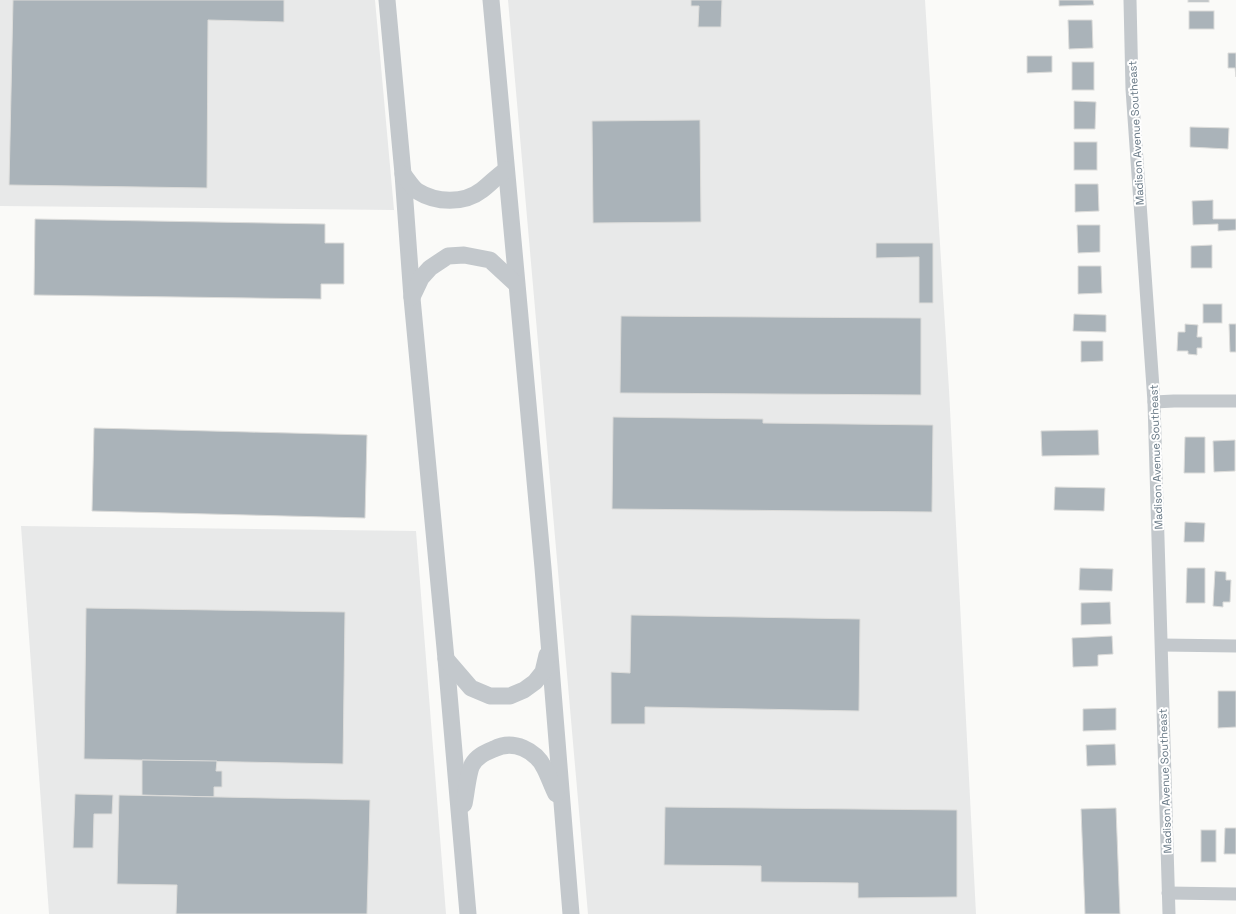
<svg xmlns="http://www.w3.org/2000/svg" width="1236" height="914" font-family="'Space Grotesk',sans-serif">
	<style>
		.built { fill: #e8e9e9 }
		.building { fill: #aab3b9; stroke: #dcdcda }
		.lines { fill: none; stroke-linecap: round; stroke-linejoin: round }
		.minor { stroke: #c3c8cc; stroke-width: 13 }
		.tertiary { stroke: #c3c8cc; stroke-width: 17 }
		.labels { text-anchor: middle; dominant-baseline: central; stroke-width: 4; stroke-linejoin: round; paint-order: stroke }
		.street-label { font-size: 11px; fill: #657683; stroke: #fff }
	</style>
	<rect width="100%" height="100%" fill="#fafaf8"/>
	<g class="built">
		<polygon points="0,0 375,0 394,210 0,206"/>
		<polygon points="508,0 925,0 949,390 976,914 588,914"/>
		<polygon points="21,526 416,531 446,914 49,914"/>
	</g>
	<g class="building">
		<polygon points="13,0 284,0 284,22 208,20 207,188 9,185"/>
		<polygon points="691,0 722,0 721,27 698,27 699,6 691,6"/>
		<polygon points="1059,0 1093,0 1094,5 1059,6"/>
		<rect x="1188" y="0" width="21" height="2"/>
		<rect x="1189" y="11" width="25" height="18"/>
		<polygon points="1068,20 1092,20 1093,48 1069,49"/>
		<polygon points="1228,53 1236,53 1236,77 1235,68 1228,68"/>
		<polygon points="1027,56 1052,56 1052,72 1027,73"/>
		<rect x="1072" y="62" width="22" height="28"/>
		<polygon points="1074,101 1096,102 1095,129 1074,129"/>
		<polygon points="700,120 701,222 593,223 592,121"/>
		<polygon points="1190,127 1229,128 1228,149 1190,147"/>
		<rect x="1074" y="142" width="23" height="28"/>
		<polygon points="1075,184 1098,184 1099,211 1075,212"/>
		<polygon points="1213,200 1213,219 1236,219 1236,230 1218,231 1218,224 1193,225 1192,201"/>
		<polygon points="35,219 325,224 325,243 344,243 344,284 321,284 321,299 34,295"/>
		<polygon points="1077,225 1100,225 1100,252 1078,253"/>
		<polygon points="876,243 933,243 933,303 919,303 919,257 876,258"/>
		<polygon points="1212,245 1212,268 1191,268 1191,246"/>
		<polygon points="1078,266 1101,266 1102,293 1078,294"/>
		<rect x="1203" y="304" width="19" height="19"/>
		<polygon points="1074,314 1106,315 1106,332 1073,331"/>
		<polygon points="621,316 921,318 921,395 620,393"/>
		<polygon points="1185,324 1198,325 1197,337 1202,337 1202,348 1197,348 1197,355 1188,354 1188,351 1177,351 1178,332 1185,332"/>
		<polygon points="1229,324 1236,324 1236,352 1230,352"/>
		<polygon points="1081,341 1103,341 1103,361 1081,362"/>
		<polygon points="613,417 763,419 763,423 933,425 932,512 612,509"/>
		<polygon points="94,428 367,435 365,518 92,511"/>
		<polygon points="1098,430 1099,455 1042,456 1041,431"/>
		<polygon points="1185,437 1205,437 1205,473 1184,473"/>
		<polygon points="1235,440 1235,471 1214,472 1213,441"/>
		<polygon points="1055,487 1105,488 1104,511 1054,510"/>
		<polygon points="1185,522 1205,523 1204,542 1184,542"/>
		<polygon points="1080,568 1113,569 1112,591 1079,590"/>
		<polygon points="1187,568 1205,568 1205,603 1186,603"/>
		<polygon points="1215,571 1226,572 1226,580 1231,580 1230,602 1223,602 1223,607 1213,606"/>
		<polygon points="1110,602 1111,624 1081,625 1081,603"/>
		<polygon points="86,608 345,612 343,764 84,759"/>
		<polygon points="631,615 860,619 859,711 645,707 645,724 611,724 611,672 630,673"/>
		<polygon points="1112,636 1113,654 1098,655 1098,666 1073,667 1072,638"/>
		<polygon points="1218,691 1236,691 1236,727 1218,728"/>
		<polygon points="1116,708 1116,730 1083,731 1083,709"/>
		<polygon points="1115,744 1116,765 1087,766 1086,745"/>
		<polygon points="142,760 217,761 216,771 222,771 222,787 214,787 214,797 142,795"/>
		<polygon points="75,794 113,795 112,814 94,814 93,848 73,848"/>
		<polygon points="119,795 370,800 367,914 176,914 177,885 117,884"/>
		<polygon points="665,807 957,810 957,897 858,898 858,883 761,882 761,866 664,865"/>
		<polygon points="1116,808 1120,914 1085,914 1081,809"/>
		<polygon points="1225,828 1236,828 1236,854 1224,854"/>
		<rect x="1201" y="830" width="15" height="32"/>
	</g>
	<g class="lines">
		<g class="minor">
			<polyline points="1130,0 1132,89 1154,402 1169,914"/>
			<polyline points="1154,402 1174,401 1236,401"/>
			<polyline points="1162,645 1236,646"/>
			<polyline points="1168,893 1236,894"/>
		</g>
		<g class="tertiary">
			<polyline points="387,0 403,174 412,298 446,659 468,914"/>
			<polyline points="491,0 543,568 571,914"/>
			<path d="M403,174C407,179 412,187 417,191C436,203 464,204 482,190C490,184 497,176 506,170"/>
			<polyline points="412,297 421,278 430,268 448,256 464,255 490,260 516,284"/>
			<polyline points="446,659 471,688 490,696 510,696 524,690 535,682 543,672 547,655"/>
			<path d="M464,804C466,795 468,773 472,765C477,756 485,753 494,749C513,739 536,750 545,769C549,777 552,786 556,794"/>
		</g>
	</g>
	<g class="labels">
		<g class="street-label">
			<text transform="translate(1136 133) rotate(-93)">Madison Avenue Southeast</text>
			<text transform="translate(1156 457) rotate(-92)">Madison Avenue Southeast</text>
			<text transform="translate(1165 781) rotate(-92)">Madison Avenue Southeast</text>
		</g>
	</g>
</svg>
